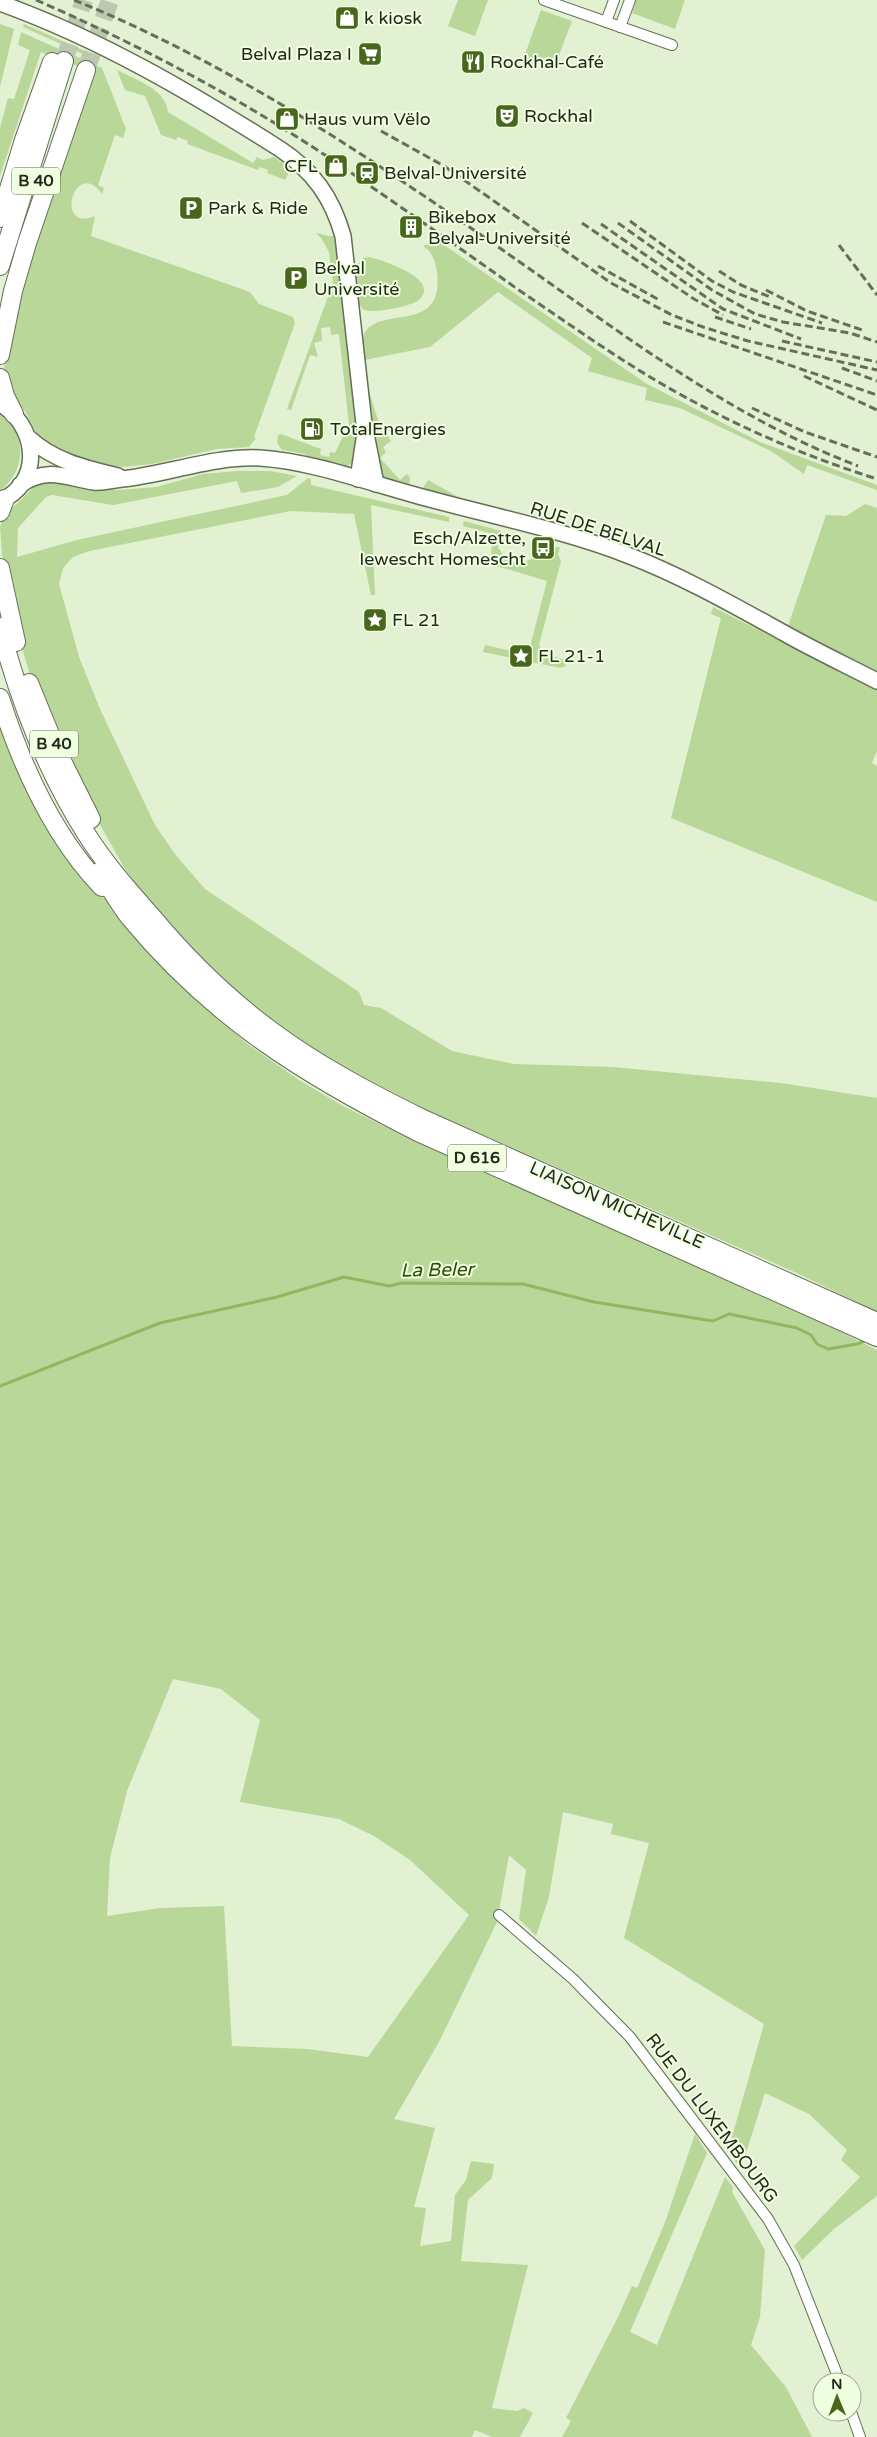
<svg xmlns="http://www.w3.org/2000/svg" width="877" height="2437" font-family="'Varela Round',sans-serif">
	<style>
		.green { fill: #b9d799; fill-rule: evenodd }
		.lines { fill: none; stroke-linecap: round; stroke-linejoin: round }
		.stream { stroke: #8fb95e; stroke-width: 3 }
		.trunk-tunnel { stroke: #bbc9ae; stroke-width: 18; stroke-dasharray: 18 9; stroke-linecap: butt }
		.minor-casing { stroke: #637055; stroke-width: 12 }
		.secondary-casing { stroke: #637055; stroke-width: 18 }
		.trunk-casing { stroke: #637055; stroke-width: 20 }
		.minor { stroke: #fff; stroke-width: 10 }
		.secondary { stroke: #fff; stroke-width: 15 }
		.trunk { stroke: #fff; stroke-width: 18 }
		.rail { stroke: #656f5c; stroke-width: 3; stroke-dasharray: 8 4; stroke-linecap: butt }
		.labels { text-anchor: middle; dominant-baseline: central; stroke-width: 4; stroke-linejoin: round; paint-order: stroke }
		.shield { fill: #efffdf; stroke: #606856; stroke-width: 1 }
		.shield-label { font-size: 16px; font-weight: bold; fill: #22281c }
		.poi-label { font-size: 18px; fill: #22281c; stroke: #efffdf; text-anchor: start }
		.street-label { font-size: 18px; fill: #22281c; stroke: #efffdf }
		.water-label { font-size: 19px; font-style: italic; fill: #324c09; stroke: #efffdf }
	</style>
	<rect width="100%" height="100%" fill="#e1f1d2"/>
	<g class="green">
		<polygon points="458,0 488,0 475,36 448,26"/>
		<polygon points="636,0 685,0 675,29 632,13"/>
		<polygon points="541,10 572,21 554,68 524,57"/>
		<polygon points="0,24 14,29 0,87"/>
		<polygon points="24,24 92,54 96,60 23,27"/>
		<path d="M21,32L102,68L126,129L123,138L115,135L98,185L104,188L102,194C75,156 53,233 95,216L91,236L250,292L259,304L293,317L295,323L254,437L256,438L249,447L217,449L152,464L123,467L94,465L47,446L39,438L25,411L15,401L4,375L5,351L12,313L93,72L41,52L0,176V128L8,98L14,99L30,50L18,45Z"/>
		<path d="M117,70C136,80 166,89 168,112L253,163L257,157L263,160L274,157L291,169L285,180L267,173L268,170L260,167L258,170L187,144L188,141L178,137L176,140L161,135L145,96L125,90Z"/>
		<path d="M316,233L329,236H338L360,430C355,474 352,469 311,461L305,454L282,450L277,443L278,435L281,434L321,449L320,455L329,457L330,452L335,453L343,436L350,434L339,334L331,335L330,327L321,328L322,341L314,343L318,357L310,355L291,410L287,409L333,283L329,252L322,239Z"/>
		<path d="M428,234L647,384L760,442L877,485V490L807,465L804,474L771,451L680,408L645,400L647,388L588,371L592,358L498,292L430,347L364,360C363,353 361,343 363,337C374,302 445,338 437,272C435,261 433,252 423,246L428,244Z"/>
		<path d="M369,257C382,260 442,279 419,300C412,306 370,315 363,309C354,301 355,279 355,268L363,258Z"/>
		<path d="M366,391H369L378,420L391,441L383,447L386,452L380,458L400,480L407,474L410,478L409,484L406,486C398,484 389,483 384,477C372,464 369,410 366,391Z"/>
		<path d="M0,415C28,435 26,470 0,491Z"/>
		<polygon points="236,471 270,471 297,476 278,487 241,493 237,481 113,505 52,495 46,497 18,528 17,557 77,540 287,495 308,478 311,479 311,485 449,517 449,522 371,505 375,595 371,595 354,514 291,511 89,551 73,557 63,568 59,584 79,657 100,709 155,825 175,854 205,889 359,992 364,1005 381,1008 452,1051 514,1064 613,1067 781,1083 877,1098 877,1312 801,1275 429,1111 321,1055 250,1003 184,941 148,900 125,869 82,793 31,678 13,618 3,566 0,527 5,513 18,503 37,483 49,479 94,488 118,490 156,487 203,474"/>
		<polygon points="428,480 458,497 457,501 421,491"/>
		<polygon points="865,504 877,508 877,671 788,626 826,515 846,516"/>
		<polygon points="464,521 501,531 498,547 506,560 521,564 535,557 538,560 552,547 560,547 558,554 561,561 539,645 543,653 562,659 566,666 560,668 483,652 485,645 532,656 531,643 547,581 490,564 493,534 463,526"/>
		<polygon points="713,607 755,628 757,624 877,688 877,751 872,763 877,766 877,902 671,818 721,618 711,614"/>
		<path d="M0,709L65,844L124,924L178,984L249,1045L299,1080L343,1106L416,1142L809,1316L877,1350V2196L834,2229L802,2260L794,2246L860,2177L841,2160L847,2150L809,2114L765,2093L741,2169L728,2151L764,2024L624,1938L649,1843L611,1834L613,1824L563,1812L549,1897L536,1936L519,1919L526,1870L509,1855L497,1922L439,2042L394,2119L435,2128L414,2207L426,2208L420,2246L451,2241L455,2195L466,2180L471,2161L494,2164L492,2178L468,2200L461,2261L528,2265L492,2408L517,2411L524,2408L533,2413L520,2437H492L475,2430L472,2437H0ZM173,1679L221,1689L260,1720L240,1802L339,1819L374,1836L410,1860L469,1915L368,2057L307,2049L232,2046L224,1906L160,1908L107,1916L110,1858L127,1791Z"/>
		<polygon points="695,2134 707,2153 630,2332 657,2345 725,2177 733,2187 732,2192 765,2250 760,2317 751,2345 786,2387 812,2437 562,2437 571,2421 566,2418 616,2321 632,2286 637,2288 664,2225"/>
	</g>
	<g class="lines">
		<polyline class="stream" points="0,1386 160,1323 277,1297 344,1277 389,1286 402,1283 523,1284 594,1302 713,1321 729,1314 797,1328 811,1335 817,1344 828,1349 857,1344 867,1340"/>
		<g class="trunk-tunnel">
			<polyline points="64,61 84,0"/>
			<polyline points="86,70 110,0"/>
		</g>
		<defs>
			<g id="minor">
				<polyline points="544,0 672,45"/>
				<polyline points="606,22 614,0"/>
				<polyline points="620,27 630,0"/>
				<polyline points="499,1915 573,1979 630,2037 768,2219 794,2265 840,2382"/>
				<polyline points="851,2412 860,2437"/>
			</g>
			<g id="secondary">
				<path d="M0,3C100,39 190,92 280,149C313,171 332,197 343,236L364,424L376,484"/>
				<path d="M29,438C54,461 85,468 118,476"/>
				<polyline points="358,479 364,439"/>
				<path d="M20,485C48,466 66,478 94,482C103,483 113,480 122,479C168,474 213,456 260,458C310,461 367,482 415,495C486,515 561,529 630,556C684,577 733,605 784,633C814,650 846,665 877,681"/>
				<path d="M0,501C42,483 38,431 5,407"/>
			</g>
			<g id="trunk">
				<polyline points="0,218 24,140 52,62"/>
				<polyline points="0,266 64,61"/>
				<polyline points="0,355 13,291 27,243 86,70"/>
				<polyline points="0,378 5,396 14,414"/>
				<polyline points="0,512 5,499"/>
				<polyline points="0,568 16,642"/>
				<path d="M0,627C19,700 47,772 87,835C106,865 130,892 153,918C189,961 228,999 273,1032C320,1067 371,1093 423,1119L877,1322"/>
				<polyline points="29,683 56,749 91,819"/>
				<path d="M0,698C21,764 53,836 102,887"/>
				<path d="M99,872C110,887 119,904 131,919C213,1018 305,1075 418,1132L877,1337"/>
			</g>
		</defs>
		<use href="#minor" class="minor-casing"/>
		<use href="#secondary" class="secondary-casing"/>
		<use href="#trunk" class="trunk-casing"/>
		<use href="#minor" class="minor"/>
		<use href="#secondary" class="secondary"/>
		<use href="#trunk" class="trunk"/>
		<g class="rail">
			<path d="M36,0C137,44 236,96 328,157C391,200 454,244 516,288C566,322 615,357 667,387C734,425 804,456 877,479"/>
			<path d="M74,0C237,66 381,165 524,265C631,340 735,419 858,466"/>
			<polyline points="381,131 444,166 611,283 672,315 703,327 748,341 877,370"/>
			<polyline points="630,221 712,281 733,292 822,323"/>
			<polyline points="582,223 694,299 723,315"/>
			<polyline points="618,223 712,290 755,314 783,322 850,333 877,342"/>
			<polyline points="601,224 723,309 801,339"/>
			<polyline points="839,245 877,295"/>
			<polyline points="598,266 661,301"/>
			<polyline points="719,271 741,285 770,297"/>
			<polyline points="766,290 807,311 865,331"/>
			<polyline points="715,317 751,329"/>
			<polyline points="663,322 877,395"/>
			<polyline points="782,341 877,362"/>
			<polyline points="842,368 877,381"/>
			<polyline points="804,376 877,410"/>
			<polyline points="752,408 805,432 877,457"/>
		</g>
	</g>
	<defs>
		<symbol id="shop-square" viewBox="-11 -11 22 22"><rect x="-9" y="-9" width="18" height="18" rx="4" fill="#48671d" stroke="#efffdf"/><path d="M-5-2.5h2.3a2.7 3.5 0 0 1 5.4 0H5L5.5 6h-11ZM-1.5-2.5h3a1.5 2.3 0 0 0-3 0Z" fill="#fff"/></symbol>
		<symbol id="supermarket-square" viewBox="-11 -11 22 22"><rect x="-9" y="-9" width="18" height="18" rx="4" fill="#48671d" stroke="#efffdf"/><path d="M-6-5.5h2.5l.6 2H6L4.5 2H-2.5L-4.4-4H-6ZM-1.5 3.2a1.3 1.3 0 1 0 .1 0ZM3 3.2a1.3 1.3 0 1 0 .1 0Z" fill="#fff"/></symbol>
		<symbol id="restaurant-square" viewBox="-11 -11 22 22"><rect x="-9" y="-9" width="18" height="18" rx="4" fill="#48671d" stroke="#efffdf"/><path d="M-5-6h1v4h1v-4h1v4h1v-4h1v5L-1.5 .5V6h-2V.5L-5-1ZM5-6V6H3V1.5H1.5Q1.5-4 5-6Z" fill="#fff"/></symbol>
		<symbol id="theatre-square" viewBox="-11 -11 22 22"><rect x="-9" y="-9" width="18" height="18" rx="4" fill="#48671d" stroke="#efffdf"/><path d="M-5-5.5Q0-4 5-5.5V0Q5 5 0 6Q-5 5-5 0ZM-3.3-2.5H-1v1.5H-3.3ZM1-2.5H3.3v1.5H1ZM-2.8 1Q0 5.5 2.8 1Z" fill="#fff"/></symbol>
		<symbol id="station-square" viewBox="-11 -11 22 22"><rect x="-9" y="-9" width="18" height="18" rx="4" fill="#48671d" stroke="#efffdf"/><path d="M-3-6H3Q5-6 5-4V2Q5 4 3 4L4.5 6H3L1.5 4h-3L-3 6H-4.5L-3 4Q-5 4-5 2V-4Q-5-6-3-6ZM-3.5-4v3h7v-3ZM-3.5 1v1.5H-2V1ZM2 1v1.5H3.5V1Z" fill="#fff"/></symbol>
		<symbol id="parking-square" viewBox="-11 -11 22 22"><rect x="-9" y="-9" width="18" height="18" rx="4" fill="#48671d" stroke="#efffdf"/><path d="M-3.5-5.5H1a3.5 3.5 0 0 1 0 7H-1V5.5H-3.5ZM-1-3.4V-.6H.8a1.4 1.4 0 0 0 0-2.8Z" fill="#fff"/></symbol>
		<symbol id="building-square" viewBox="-11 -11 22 22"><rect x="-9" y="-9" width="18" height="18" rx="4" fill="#48671d" stroke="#efffdf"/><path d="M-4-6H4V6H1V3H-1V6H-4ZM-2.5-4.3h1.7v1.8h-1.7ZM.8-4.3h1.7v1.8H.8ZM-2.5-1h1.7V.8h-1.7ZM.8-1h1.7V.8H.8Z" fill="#fff"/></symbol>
		<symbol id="fuel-square" viewBox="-11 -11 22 22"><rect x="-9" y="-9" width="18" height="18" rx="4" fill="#48671d" stroke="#efffdf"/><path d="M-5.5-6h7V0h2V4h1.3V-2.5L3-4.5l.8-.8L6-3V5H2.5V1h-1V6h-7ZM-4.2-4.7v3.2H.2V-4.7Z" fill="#fff"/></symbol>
		<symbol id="bus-square" viewBox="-11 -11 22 22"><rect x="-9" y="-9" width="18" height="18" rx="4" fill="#48671d" stroke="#efffdf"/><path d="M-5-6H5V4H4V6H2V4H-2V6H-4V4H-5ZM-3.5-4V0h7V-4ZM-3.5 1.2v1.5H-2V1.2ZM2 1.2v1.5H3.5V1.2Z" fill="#fff"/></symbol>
		<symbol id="sight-square" viewBox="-11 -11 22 22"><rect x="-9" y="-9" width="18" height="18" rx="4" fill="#48671d" stroke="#efffdf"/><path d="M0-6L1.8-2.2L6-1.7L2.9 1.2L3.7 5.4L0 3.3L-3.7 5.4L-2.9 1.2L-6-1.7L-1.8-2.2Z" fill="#fff"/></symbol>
	</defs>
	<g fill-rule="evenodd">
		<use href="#shop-square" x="333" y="4" width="28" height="28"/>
		<use href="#supermarket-square" x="356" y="40" width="28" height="28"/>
		<use href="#restaurant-square" x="459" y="48" width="28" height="28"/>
		<use href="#theatre-square" x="493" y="102" width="28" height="28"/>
		<use href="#shop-square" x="273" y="105" width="28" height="28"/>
		<use href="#shop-square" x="322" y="152" width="28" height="28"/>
		<use href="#station-square" x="353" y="159" width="28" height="28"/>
		<use href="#parking-square" x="177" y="194" width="28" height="28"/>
		<use href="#building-square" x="397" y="213" width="28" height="28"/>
		<use href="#parking-square" x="282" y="264" width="28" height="28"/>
		<use href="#fuel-square" x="298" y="415" width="28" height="28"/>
		<use href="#bus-square" x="529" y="534" width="28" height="28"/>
		<use href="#sight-square" x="361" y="606" width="28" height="28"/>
		<use href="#sight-square" x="507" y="642" width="28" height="28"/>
	</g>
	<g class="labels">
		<g class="shield">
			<rect x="12" y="167.5" width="48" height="27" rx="4"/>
			<rect x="30" y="730.5" width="48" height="27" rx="4"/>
			<rect x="448" y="1144.5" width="58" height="27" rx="4"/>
		</g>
		<g class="shield-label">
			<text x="36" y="181">B 40</text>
			<text x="54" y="744">B 40</text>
			<text x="477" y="1158">D 616</text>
		</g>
		<g class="poi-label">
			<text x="364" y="18">k kiosk</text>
			<text x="352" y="54" text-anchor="end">Belval Plaza I</text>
			<text x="490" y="62">Rockhal-Café</text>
			<text x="524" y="116">Rockhal</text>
			<text x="304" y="119">Haus vum Vëlo</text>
			<text x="318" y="166" text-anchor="end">CFL</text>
			<text x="384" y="173">Belval-Université</text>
			<text x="208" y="208">Park &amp; Ride</text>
			<text x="428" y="217">Bikebox<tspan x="428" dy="21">Belval-Université</tspan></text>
			<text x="314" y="268">Belval<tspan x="314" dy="21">Université</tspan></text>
			<text x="330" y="429">TotalEnergies</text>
			<text x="526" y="538" text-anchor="end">Esch/Alzette,<tspan x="526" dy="21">Iewescht Homescht</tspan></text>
			<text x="392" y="620">FL 21</text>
			<text x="538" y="656">FL 21-1</text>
		</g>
		<g class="street-label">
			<text transform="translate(598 529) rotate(18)">RUE DE BELVAL</text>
			<text transform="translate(617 1205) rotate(24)">LIAISON MICHEVILLE</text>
			<text transform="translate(712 2118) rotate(53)">RUE DU LUXEMBOURG</text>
		</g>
		<g class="water-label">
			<text transform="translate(437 1270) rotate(-1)">La Beler</text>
		</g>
	</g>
	<g transform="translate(837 2397) rotate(359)"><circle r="24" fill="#efffdf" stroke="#9da991"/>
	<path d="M0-4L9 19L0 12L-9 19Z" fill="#48671d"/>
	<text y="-8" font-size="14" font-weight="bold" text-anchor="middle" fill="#22281c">N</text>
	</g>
</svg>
